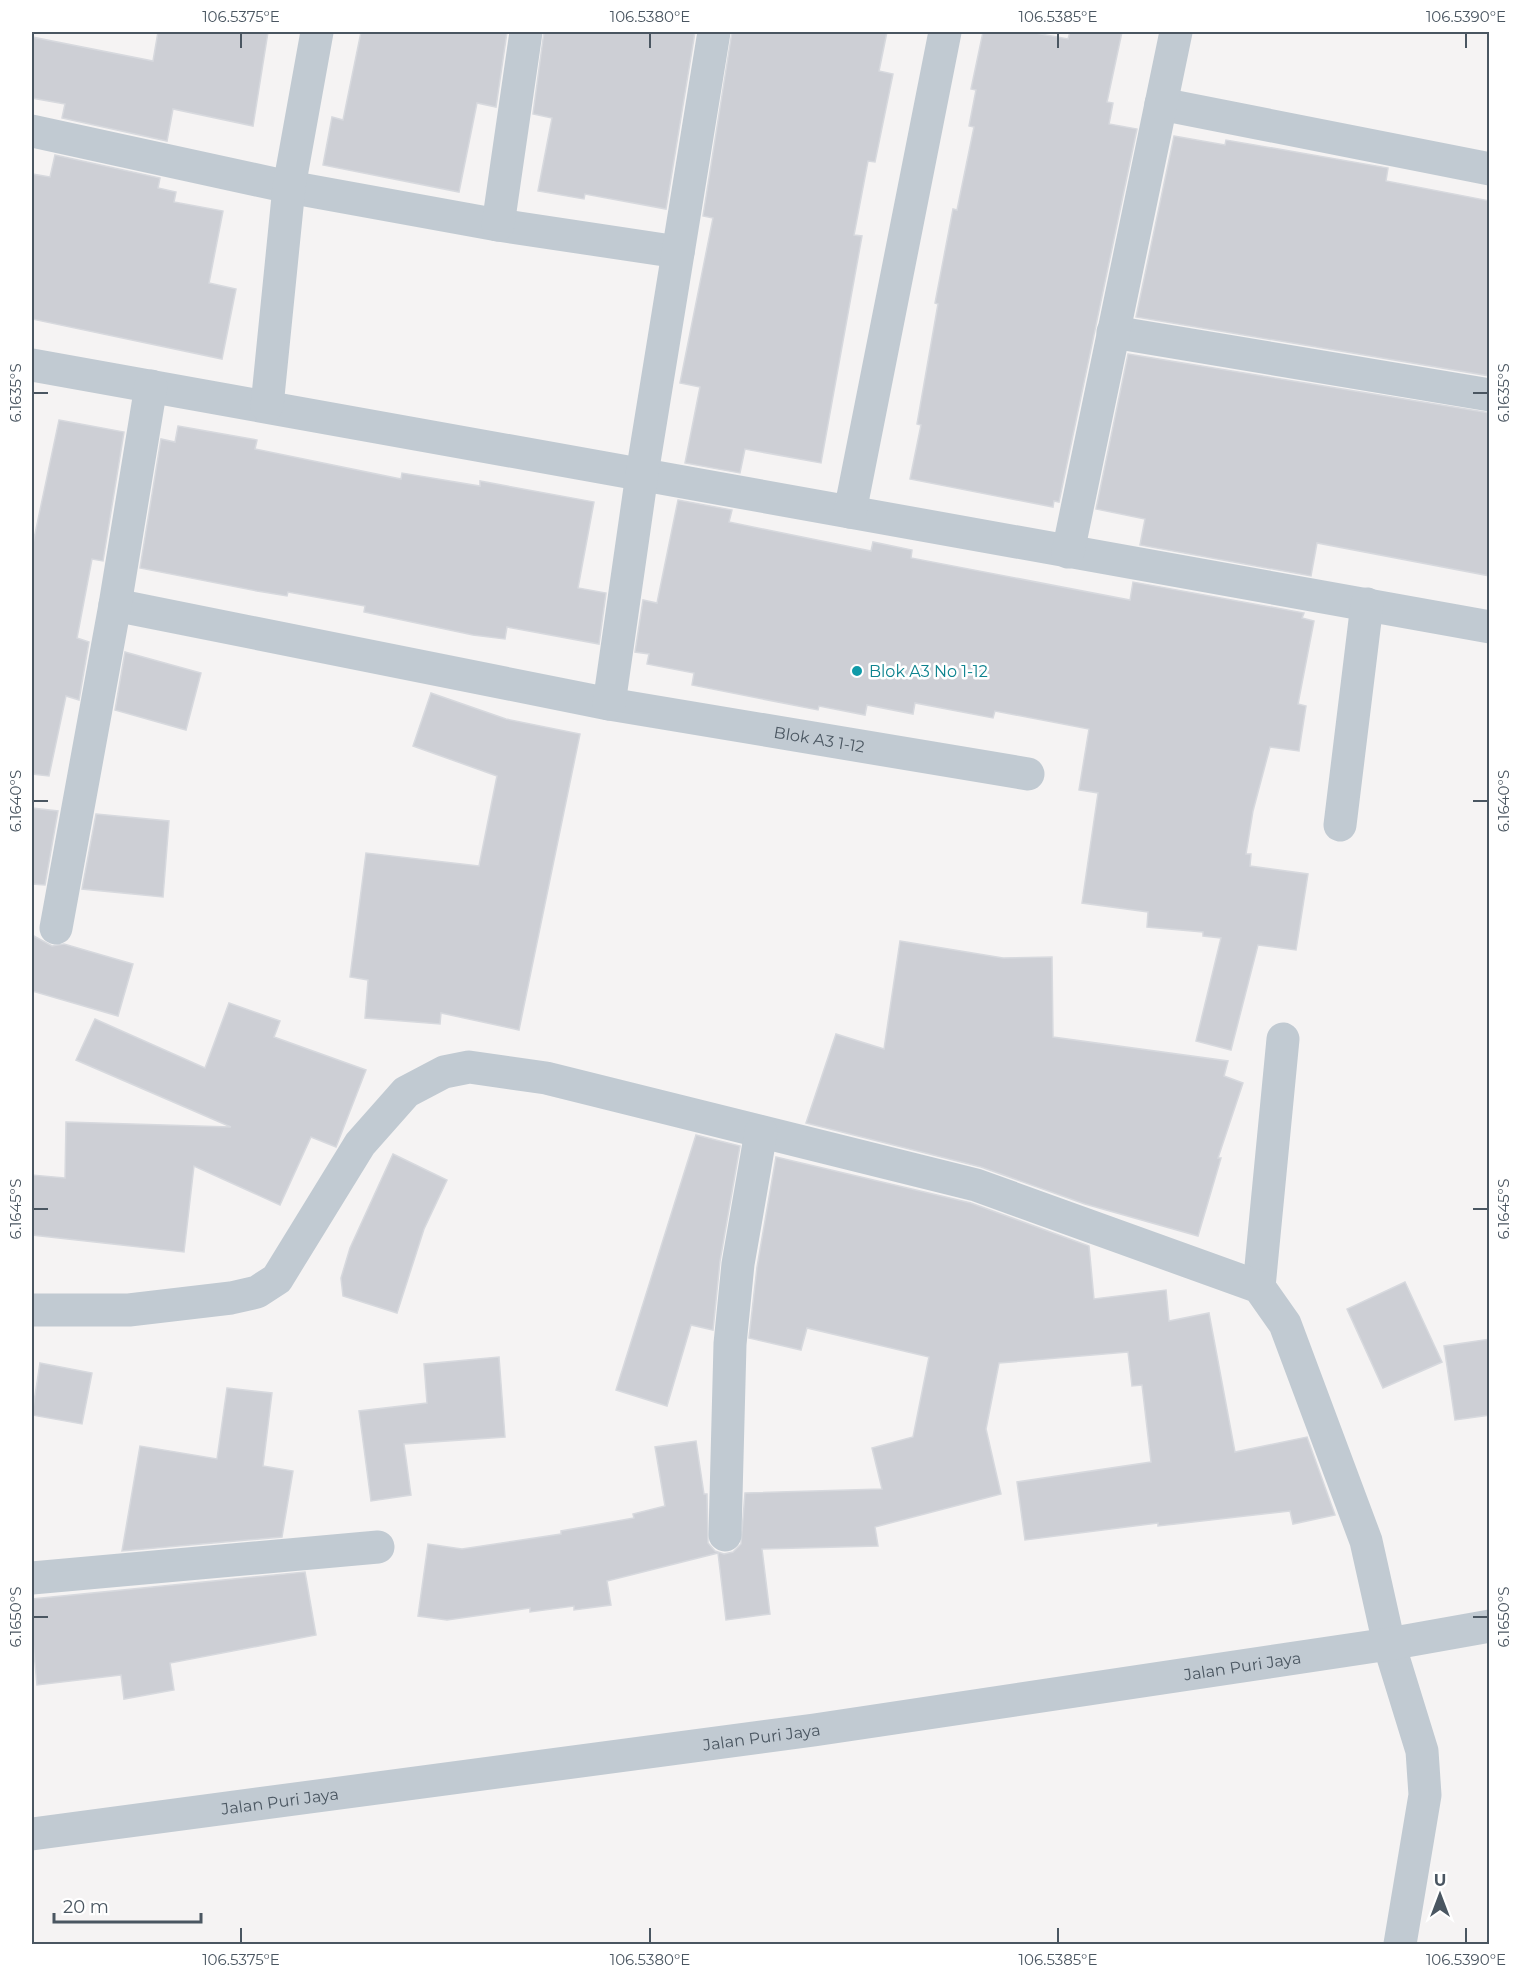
<svg xmlns="http://www.w3.org/2000/svg" width="1521" height="1976" font-family="Montserrat,sans-serif">
	<style>
		.building { fill: #cdcfd5; stroke: #d7d9de; stroke-width: 1.5 }
		.lines { fill: none; stroke-linecap: round; stroke-linejoin: round }
		.minor { stroke: #c1cad2; stroke-width: 33 }
		.ticks { fill: none; stroke: #4a5661; stroke-width: 2 }
		.culture-dot { fill: #0f9aa8; stroke: #fff; stroke-width: 2 }
		.labels { text-anchor: middle; dominant-baseline: central; stroke-width: 5; stroke-linejoin: round; paint-order: stroke }
		.culture-label { font-size: 16px; fill: #0d838f; stroke: #fff; text-anchor: start }
		.street-label { font-size: 16px; fill: #4a5661; stroke: #fff }
		.neatline { fill: none; stroke: #4a5661; stroke-width: 2 }
		.ticks-label { font-size: 15px; text-anchor: middle; fill: #4a5661 }
	</style>
	<rect width="100%" height="100%" fill="#f5f3f3"/>
	<g class="building">
		<polygon points="158,32 268,32 253,126 173,109 167,141 62,118 65,104 32,98 32,37 153,61"/>
		<polygon points="361,32 507,32 496,107 477,103 459,192 323,165 332,117 343,120"/>
		<polygon points="544,32 695,32 666,209 585,194 584,199 538,191 552,118 533,114"/>
		<polygon points="732,32 887,32 879,71 893,74 875,162 868,161 854,235 862,236 821,463 745,449 740,473 685,463 700,387 680,383 713,218 703,216"/>
		<polygon points="983,32 1030,32 1068,39 1070,32 1122,32 1107,102 1113,103 1109,124 1137,129 1059,502 1054,501 1053,507 910,479 921,425 917,424 938,304 935,303 953,209 957,210 974,127 969,126 976,90 971,89"/>
		<polygon points="1174,136 1225,145 1226,140 1388,168 1386,181 1490,201 1490,376 1136,317"/>
		<polygon points="55,155 160,178 158,188 176,192 174,202 223,211 209,283 236,289 222,359 32,319 32,174 50,177"/>
		<polygon points="1128,354 1490,413 1490,576 1317,543 1311,576 1140,545 1145,519 1096,509"/>
		<polygon points="59,420 124,432 103,561 92,559 77,638 89,642 79,700 66,696 49,776 32,774 32,548"/>
		<polygon points="178,426 257,440 255,449 401,479 402,473 480,486 480,481 594,502 578,588 606,593 599,644 507,627 505,639 473,635 364,612 365,606 288,592 287,596 257,591 140,568 161,439 175,442"/>
		<polygon points="678,500 732,510 729,522 871,551 873,542 912,550 911,558 1130,600 1133,582 1304,613 1302,618 1314,621 1298,704 1306,706 1299,751 1270,747 1253,811 1246,854 1251,854 1250,866 1308,874 1296,950 1258,945 1231,1050 1196,1041 1221,938 1203,936 1203,932 1147,927 1148,912 1082,903 1098,793 1079,790 1089,729 995,711 993,718 915,703 913,714 867,705 865,715 819,706 818,710 692,685 694,673 647,664 649,654 635,652 643,600 657,603"/>
		<polygon points="125,652 201,673 186,730 115,710"/>
		<polygon points="431,693 506,719 580,734 519,1030 441,1013 440,1024 365,1018 368,980 350,977 366,853 479,866 497,776 413,746"/>
		<polygon points="32,808 58,811 45,885 32,884"/>
		<polygon points="96,814 169,821 163,897 82,889"/>
		<polygon points="32,935 52,946 64,944 133,964 118,1016 32,991"/>
		<polygon points="900,941 1003,958 1052,957 1053,1037 1228,1061 1224,1076 1243,1083 1218,1158 1221,1158 1198,1236 1085,1204 981,1167 806,1123 836,1034 884,1049"/>
		<polygon points="229,1003 280,1021 274,1037 366,1070 336,1147 311,1137 280,1205 194,1166 184,1252 32,1235 32,1175 65,1178 66,1122 231,1127 76,1060 95,1019 205,1068"/>
		<polygon points="696,1135 740,1146 720,1261 713,1330 691,1325 667,1406 616,1390"/>
		<polygon points="393,1154 447,1180 424,1229 397,1313 343,1296 341,1278 350,1248"/>
		<polygon points="776,1157 971,1203 1089,1246 1094,1299 1166,1290 1169,1321 1209,1313 1235,1452 1307,1437 1335,1515 1293,1524 1290,1511 1158,1526 1158,1523 1025,1540 1017,1482 1151,1462 1142,1385 1132,1386 1128,1352 999,1363 986,1429 1001,1494 875,1527 878,1546 762,1549 770,1614 726,1620 718,1553 607,1581 611,1605 574,1610 574,1606 530,1612 530,1608 447,1620 418,1616 428,1544 462,1549 561,1534 561,1531 634,1518 633,1514 665,1506 655,1447 696,1441 704,1494 707,1494 708,1543 715,1551 724,1554 733,1552 741,1544 745,1493 882,1489 872,1448 913,1437 929,1357 807,1328 801,1350 749,1338 757,1267"/>
		<polygon points="1405,1282 1442,1362 1383,1388 1347,1309"/>
		<polygon points="1490,1339 1490,1415 1455,1420 1444,1346"/>
		<polygon points="499,1357 505,1437 404,1444 411,1495 371,1501 359,1411 427,1403 424,1364"/>
		<polygon points="40,1363 92,1373 82,1424 32,1415"/>
		<polygon points="227,1388 272,1393 263,1466 293,1471 282,1537 122,1551 140,1446 217,1459"/>
		<polygon points="305,1572 316,1635 170,1663 174,1690 124,1699 121,1675 37,1685 32,1631 32,1599"/>
	</g>
	<g class="lines">
		<g class="minor">
			<polyline points="1161,104 1490,169"/>
			<polyline points="32,131 289,187 498,225 678,252"/>
			<polyline points="498,225 526,32"/>
			<polyline points="1113,332 1490,395"/>
			<polyline points="32,365 1490,627"/>
			<polyline points="267,406 289,187 317,32"/>
			<polyline points="850,512 945,32"/>
			<polyline points="1068,552 1176,32"/>
			<path id="s1" d="M115,605L609,704L1028,774"/>
			<polyline points="609,704 642,474 714,32"/>
			<polyline points="1340,825 1367,604"/>
			<polyline points="56,928 115,605 151,386"/>
			<polyline points="1259,1287 1283,1039"/>
			<polyline points="32,1310 129,1310 231,1298 257,1292 277,1279 360,1144 406,1092 444,1072 469,1067 546,1078 976,1185 1259,1287 1285,1324 1366,1541 1389,1644 1422,1751 1425,1795 1400,1944"/>
			<polyline points="725,1535 730,1344 738,1264 761,1132"/>
			<polyline points="32,1578 378,1547"/>
			<path id="s2" d="M32,1834L814,1730L1389,1644L1490,1626"/>
		</g>
	</g>
	<path class="ticks" d="M241,33V48M650,33V48M1058,33V48M1466,33V48M33,393H48M1473,393H1488M33,801H48M1473,801H1488M33,1209H48M1473,1209H1488M33,1617H48M1473,1617H1488M241,1928V1943M650,1928V1943M1058,1928V1943M1466,1928V1943"/>
	<circle class="culture-dot" cx="857" cy="671" r="6"/>
	<g class="labels">
		<g class="culture-label">
			<text x="869" y="671">Blok A3 No 1-12</text>
		</g>
		<g class="street-label">
			<text stroke="none"><textPath href="#s1" startOffset="717">Blok A3 1-12</textPath></text>
			<text stroke="none"><textPath href="#s2" startOffset="1222">Jalan Puri Jaya</textPath></text>
			<text stroke="none"><textPath href="#s2" startOffset="736">Jalan Puri Jaya</textPath></text>
			<text stroke="none"><textPath href="#s2" startOffset="250">Jalan Puri Jaya</textPath></text>
		</g>
	</g>
	<rect width="1521" height="1976" fill="none" stroke="#ffffff" stroke-width="66"/>
	<g transform="translate(1440 1895)" stroke="#ffffff" stroke-width="4.5" paint-order="stroke">
	<path d="M0-4.5L10 22L0 15L-10 22Z" fill="#4a5661"/>
	<text y="-9" font-size="16" font-weight="bold" text-anchor="middle" fill="#4a5661">U</text>
	</g>
	<path d="M54 1913v9h147v-9" fill="none" stroke="#4a5661" stroke-width="3"/>
	<text x="63" y="1913" font-size="18" fill="#4a5661" stroke="#ffffff" stroke-width="4.5" paint-order="stroke">20 m</text>
	<rect x="33" y="33" width="1455" height="1910" class="neatline"/>
	<g class="ticks-label">
		<text x="241" y="22">106.5375°E</text>
		<text x="650" y="22">106.5380°E</text>
		<text x="1058" y="22">106.5385°E</text>
		<text x="1466" y="22">106.5390°E</text>
		<text transform="translate(16 393) rotate(-90)" y="5">6.1635°S</text>
		<text transform="translate(1504 393) rotate(-90)" y="5">6.1635°S</text>
		<text transform="translate(16 801) rotate(-90)" y="5">6.1640°S</text>
		<text transform="translate(1504 801) rotate(-90)" y="5">6.1640°S</text>
		<text transform="translate(16 1209) rotate(-90)" y="5">6.1645°S</text>
		<text transform="translate(1504 1209) rotate(-90)" y="5">6.1645°S</text>
		<text transform="translate(16 1617) rotate(-90)" y="5">6.1650°S</text>
		<text transform="translate(1504 1617) rotate(-90)" y="5">6.1650°S</text>
		<text x="241" y="1965">106.5375°E</text>
		<text x="650" y="1965">106.5380°E</text>
		<text x="1058" y="1965">106.5385°E</text>
		<text x="1466" y="1965">106.5390°E</text>
	</g>
</svg>
